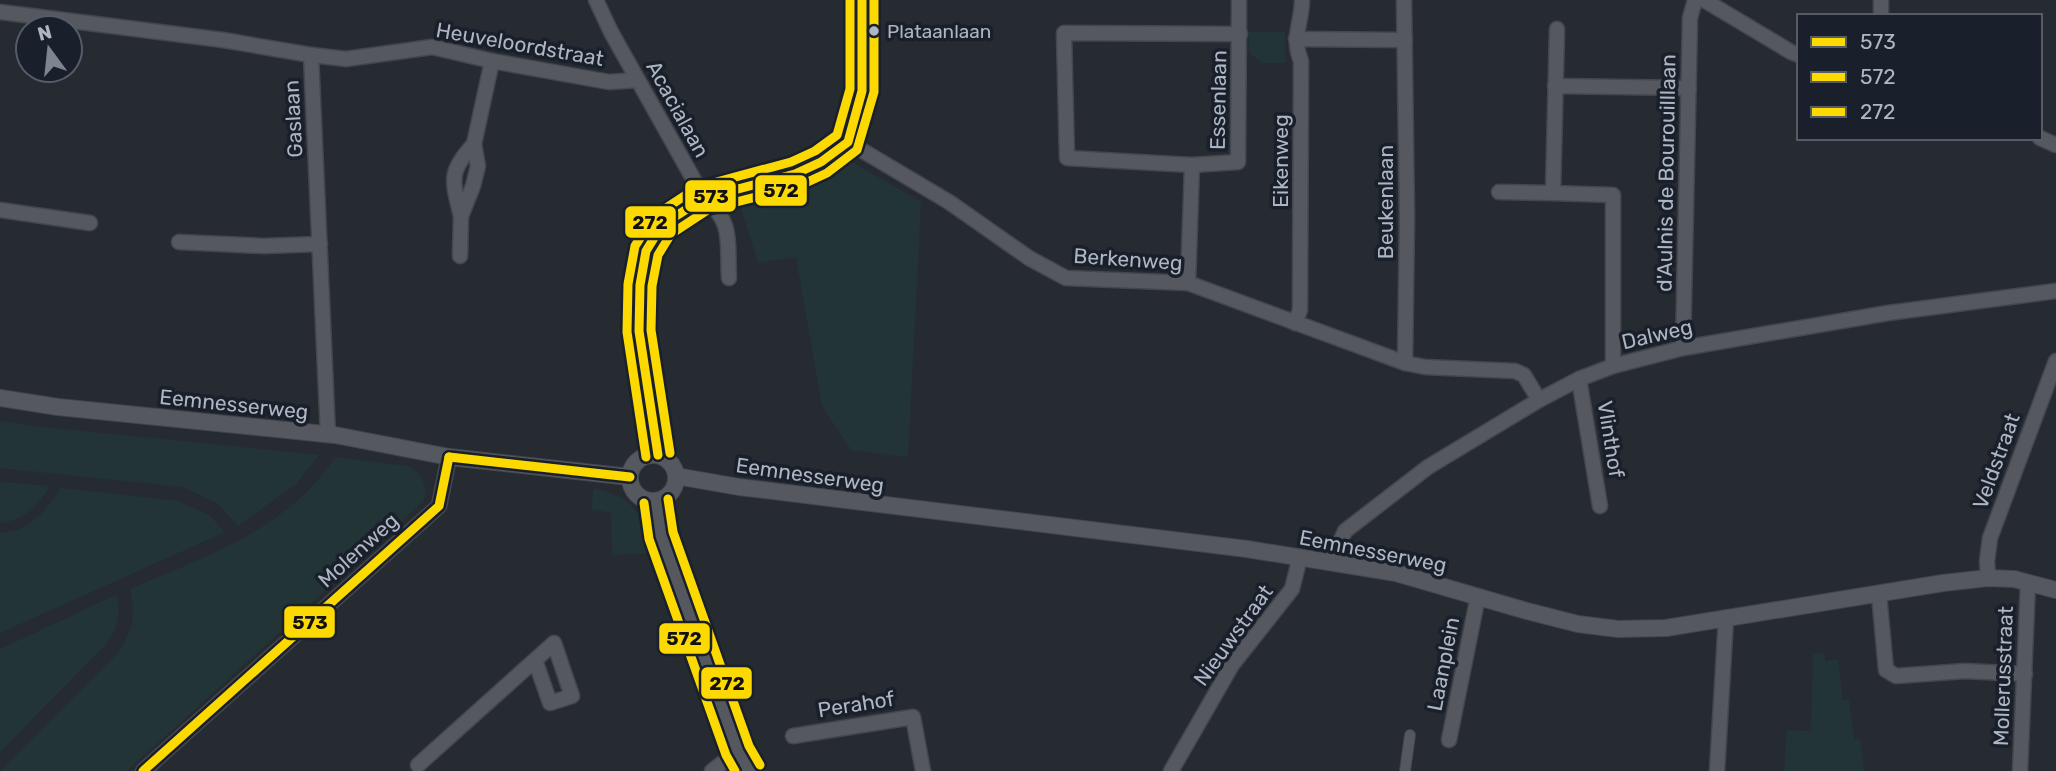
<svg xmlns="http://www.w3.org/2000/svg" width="2056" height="771" font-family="Rubik,sans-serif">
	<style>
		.green { fill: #233437 }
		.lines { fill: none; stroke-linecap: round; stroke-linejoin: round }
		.pedestrian-casing { stroke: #43464c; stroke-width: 12 }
		.minor-casing { stroke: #43464c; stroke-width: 17 }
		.tertiary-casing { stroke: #43464c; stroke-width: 18 }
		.pedestrian { stroke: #55585f; stroke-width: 10 }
		.minor { stroke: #55585f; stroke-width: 14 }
		.tertiary { stroke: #55585f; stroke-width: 16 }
		.bus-1-casing { stroke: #19202b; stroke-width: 14 }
		.bus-2-casing { stroke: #19202b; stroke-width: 14 }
		.bus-3-casing { stroke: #19202b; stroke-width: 14 }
		.bus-1 { stroke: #fcd900; stroke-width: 9 }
		.bus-2 { stroke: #fcd900; stroke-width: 9 }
		.bus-3 { stroke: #fcd900; stroke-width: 9 }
		.bus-dot { fill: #aeb6c3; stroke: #19202b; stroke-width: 2.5 }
		.labels { text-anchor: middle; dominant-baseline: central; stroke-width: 7; stroke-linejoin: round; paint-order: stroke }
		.bus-label { font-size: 19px; fill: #aeb6c3; stroke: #19202b; text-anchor: start }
		.street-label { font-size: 21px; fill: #aeb6c3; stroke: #19202b }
		.line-badge { stroke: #19202b; stroke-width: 2.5 }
		.pale-badge-label { font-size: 19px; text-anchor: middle; font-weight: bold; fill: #111 }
	</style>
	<rect width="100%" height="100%" fill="#262a31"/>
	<g class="green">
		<polygon points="1248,32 1285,32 1285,63 1261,63 1249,52"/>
		<path d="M847,159L921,202L908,457L851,450L822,406L796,257L758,263L739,202C774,192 822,185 847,159Z"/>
		<polygon points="0,421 33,426 319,455 296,484 238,526 218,504 183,487 0,468"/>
		<path d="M335,457L408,466C422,473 428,486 424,501L127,771H0L119,652C133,628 136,616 130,589C204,557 289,529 335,457Z"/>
		<path d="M0,482L50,486C38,505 24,521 0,523Z"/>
		<path d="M61,488L179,501L209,515L225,532L0,633V533C29,532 47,510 61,488Z"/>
		<path d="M594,488C638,499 639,512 652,553L612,555L611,513L591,509Z"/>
		<path d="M116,595C121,614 118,626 107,643L0,752V649Z"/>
		<polygon points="1825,653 1825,661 1838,659 1843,700 1849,700 1854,739 1860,739 1864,771 1784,771 1787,730 1811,731 1813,654"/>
	</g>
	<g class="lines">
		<defs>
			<polyline id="pedestrian" points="1405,771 1410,735"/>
			<g id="minor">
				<path d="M596,0L611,32L704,198C734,222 727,242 729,278"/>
				<polyline points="1404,0 1407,218 1405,363"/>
				<polyline points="1704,0 1791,52 1799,55"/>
				<polyline points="0,12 223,40 311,55 328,435"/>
				<polyline points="1881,16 1881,0"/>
				<polyline points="1557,29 1553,193 1613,195 1613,366"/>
				<polyline points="1296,39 1405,40"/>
				<polyline points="311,55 346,59 432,47 492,61 609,82 638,80"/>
				<polyline points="1555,86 1689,88"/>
				<polyline points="2040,138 2056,145"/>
				<polyline points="848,142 949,202 1029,258 1066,278 1188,283 1405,363 1425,367 1515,371 1524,375 1539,400"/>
				<polyline points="1192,165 1067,158 1064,33 1240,34"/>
				<polyline points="1499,192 1553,193"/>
				<polyline points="0,210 90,223"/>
				<path d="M461,216C452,180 448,172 474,144"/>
				<polyline points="179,242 264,246 320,244"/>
				<polyline points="460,256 461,216 473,186 478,166 474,144 492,61"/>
				<polyline points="1188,283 1192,165 1238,162 1239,0"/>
				<path d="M1295,323L1300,310L1301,61C1291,37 1302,23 1302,0"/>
				<polyline points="1683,348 1690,18 1695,0"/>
				<polyline points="1579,379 1600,506"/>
				<polyline points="1331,562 1345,531 1428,467 1539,400 1579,379 1613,366 1683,348 1888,313 2056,291"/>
				<polyline points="1988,578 1987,561 1990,538 2056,361"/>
				<polyline points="1879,594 1886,670 1896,676 1965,671 2025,674"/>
				<polyline points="793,736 913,717 923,771"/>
				<polyline points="1449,740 1478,596"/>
				<polyline points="418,765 554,643 572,696 550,703 535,660"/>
				<polyline points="143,771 439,506 449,457"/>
				<polyline points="712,771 738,751"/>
				<polyline points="1171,771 1232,665 1292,589 1300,557"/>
				<polyline points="1717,771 1726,618"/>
				<polyline points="2020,771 2028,583"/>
			</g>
			<g id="tertiary">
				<polyline points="0,398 58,407 335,435 449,457 630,477"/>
				<polyline points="658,455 639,331 640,285 646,251 662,225 704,198 795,174 821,162 848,142 862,91 862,0"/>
				<circle cx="653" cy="478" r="23"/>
				<polyline points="676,476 739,487 1247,549 1396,573 1527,611 1578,624 1618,629 1666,628 1943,583 1988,578 2014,579 2056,590"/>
				<polyline points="656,501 661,535 738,751 749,771"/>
			</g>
		</defs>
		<use href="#pedestrian" class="pedestrian-casing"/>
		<use href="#minor" class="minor-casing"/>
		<use href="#tertiary" class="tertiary-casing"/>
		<use href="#pedestrian" class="pedestrian"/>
		<use href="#minor" class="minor"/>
		<use href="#tertiary" class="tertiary"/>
		<defs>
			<g id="bus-1">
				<polyline points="658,455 639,331 640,285 646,251 662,225 704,198 795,174 821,162 848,142 862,91 862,0"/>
				<polyline points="449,457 630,477"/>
				<polyline points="143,771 439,506 449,457"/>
			</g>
			<g id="bus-2">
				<polyline points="670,453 651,330 652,286 658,255 671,234 709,209 799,186 827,173 857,150 874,92 874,0"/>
				<polyline points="644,503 649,539 726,755 735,771"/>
			</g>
			<g id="bus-3">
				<polyline points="646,457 627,332 628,284 635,246 654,216 698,187 791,162 815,151 837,135 850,89 850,0"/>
				<polyline points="668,499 673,532 749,746 760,765"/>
			</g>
		</defs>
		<use href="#bus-1" class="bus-1-casing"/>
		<use href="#bus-2" class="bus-2-casing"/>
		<use href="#bus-3" class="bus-3-casing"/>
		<use href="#bus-1" class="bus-1"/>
		<use href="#bus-2" class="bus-2"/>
		<use href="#bus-3" class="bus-3"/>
	</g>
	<circle class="bus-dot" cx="874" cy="31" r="6"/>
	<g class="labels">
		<g class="bus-label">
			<text x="887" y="31">Plataanlaan</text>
		</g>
		<g class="street-label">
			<text transform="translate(520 44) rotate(10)">Heuveloordstraat</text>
			<text transform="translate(1218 100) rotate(-89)">Essenlaan</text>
			<text transform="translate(678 109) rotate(61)">Acacialaan</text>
			<text transform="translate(293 119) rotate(-93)">Gaslaan</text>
			<text transform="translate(1280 161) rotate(-90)">Eikenweg</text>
			<text transform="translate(1666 173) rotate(-89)">d'Aulnis de Bourouilllaan</text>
			<text transform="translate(1385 202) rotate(-90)">Beukenlaan</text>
			<text transform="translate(1128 259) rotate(4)">Berkenweg</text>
			<text transform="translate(1657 334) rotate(-13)">Dalweg</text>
			<text transform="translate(234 404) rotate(6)">Eemnesserweg</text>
			<text transform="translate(1611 439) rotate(81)">Vlinthof</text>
			<text transform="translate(1996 461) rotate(-70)">Veldstraat</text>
			<text transform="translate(810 475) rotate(8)">Eemnesserweg</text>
			<text transform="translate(358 550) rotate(-42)">Molenweg</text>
			<text transform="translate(1373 551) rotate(11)">Eemnesserweg</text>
			<text transform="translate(1233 635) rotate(-54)">Nieuwstraat</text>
			<text transform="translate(1443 664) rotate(-79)">Laanplein</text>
			<text transform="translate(2003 676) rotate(-88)">Mollerusstraat</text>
			<text transform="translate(856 704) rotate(-9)">Perahof</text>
		</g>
	</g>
	<g class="line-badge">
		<rect x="754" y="174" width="54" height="33" rx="7" fill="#fcd900"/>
		<rect x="684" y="179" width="53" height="34" rx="7" fill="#fcd900"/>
		<rect x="624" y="205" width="53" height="34" rx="7" fill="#fcd900"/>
		<rect x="283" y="605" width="53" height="34" rx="7" fill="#fcd900"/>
		<rect x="658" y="622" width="53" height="33" rx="7" fill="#fcd900"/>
		<rect x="700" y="666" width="53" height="34" rx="7" fill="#fcd900"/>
	</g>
	<g class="pale-badge-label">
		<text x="781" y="197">572</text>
		<text x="711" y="203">573</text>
		<text x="650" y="229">272</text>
		<text x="310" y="629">573</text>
		<text x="684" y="645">572</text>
		<text x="727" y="690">272</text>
	</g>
	<rect x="1797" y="14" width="245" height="126" fill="#19202b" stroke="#555c68" stroke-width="2"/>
	<rect x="1811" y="37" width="35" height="10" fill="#fcd900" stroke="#555c68" stroke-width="2"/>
	<text x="1860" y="49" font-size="21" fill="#aeb6c3">573</text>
	<rect x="1811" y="72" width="35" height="10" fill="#fcd900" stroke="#555c68" stroke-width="2"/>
	<text x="1860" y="84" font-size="21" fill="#aeb6c3">572</text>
	<rect x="1811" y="107" width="35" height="10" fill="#fcd900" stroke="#555c68" stroke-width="2"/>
	<text x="1860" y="119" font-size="21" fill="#aeb6c3">272</text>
	<g transform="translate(49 49) rotate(345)"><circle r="33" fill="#19202b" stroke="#555c68" stroke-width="2"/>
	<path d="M0-5L12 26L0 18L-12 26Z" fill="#7e8590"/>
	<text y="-10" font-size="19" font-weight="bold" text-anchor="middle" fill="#aeb6c3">N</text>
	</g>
</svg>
